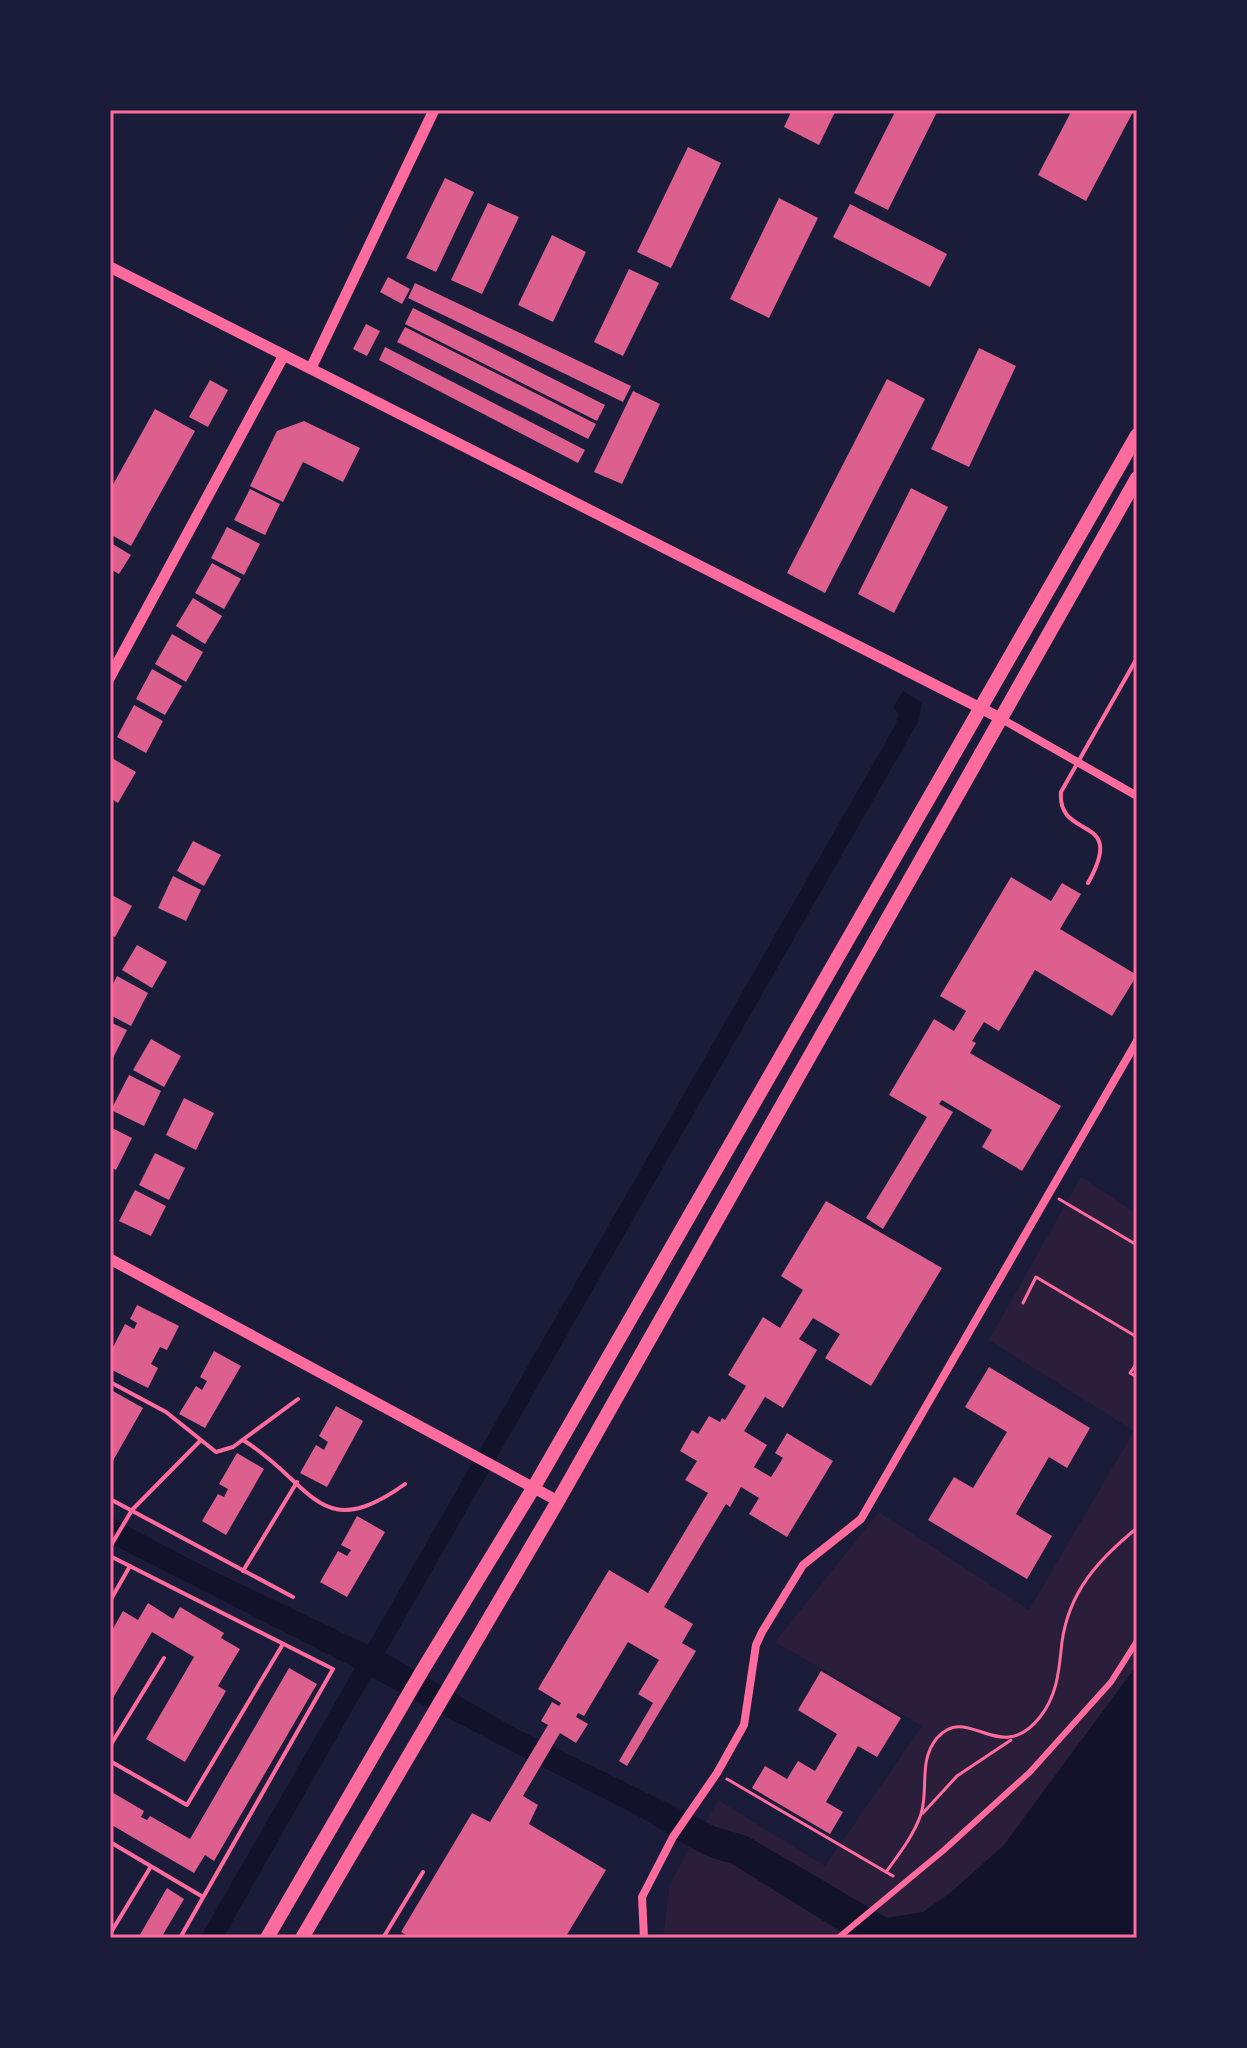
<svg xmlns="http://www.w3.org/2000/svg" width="1247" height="2048" font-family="Lora,serif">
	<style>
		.green { fill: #2a1e3b }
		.water { fill: #12122b }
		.building { fill: #dd5f8e }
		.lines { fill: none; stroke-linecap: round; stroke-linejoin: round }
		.path { stroke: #ff6b9d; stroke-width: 3 }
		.service { stroke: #ff6b9d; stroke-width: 4 }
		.pedestrian { stroke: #ff6b9d; stroke-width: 6 }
		.minor { stroke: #ff6b9d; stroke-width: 8 }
		.tertiary { stroke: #ff6b9d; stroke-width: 11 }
		.primary { stroke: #ff6b9d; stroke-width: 14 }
		.neatline { fill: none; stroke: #ff6b9d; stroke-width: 3 }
	</style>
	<rect width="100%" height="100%" fill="#1b1b3a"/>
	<polygon class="green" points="1081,1177 1137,1214 1137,1938 663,1938 670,1883 718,1800 825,1866 922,1726 775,1642 879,1512 1029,1610 1134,1431 989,1340"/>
	<path class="water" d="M903,691L922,703L919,720L385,1653L515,1728L716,1827L747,1836L887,1918L923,1912L950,1893L1003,1846L1137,1665V1938H851L731,1863C697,1857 668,1831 638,1816C549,1770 460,1725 371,1677L223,1938H200L355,1668L110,1543V1517L207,1568L368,1645L895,726L899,714L893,708Z"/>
	<g class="building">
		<polygon points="792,110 836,110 819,145 784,127"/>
		<polygon points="896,110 938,110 888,210 854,193"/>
		<polygon points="1072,110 1134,110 1086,201 1038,175"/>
		<polygon points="688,147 721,163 671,268 637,252"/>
		<polygon points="445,178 474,192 436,272 406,258"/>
		<polygon points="779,198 818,218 769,318 730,299"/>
		<polygon points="488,203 519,217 482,294 451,280"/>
		<polygon points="850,204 947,254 930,287 833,237"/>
		<polygon points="552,235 586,252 553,322 518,305"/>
		<polygon points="629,269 659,283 623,356 594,342"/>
		<polygon points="388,277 410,289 402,304 380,292"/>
		<polygon points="415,283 631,386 623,402 408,298"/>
		<polygon points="413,308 605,405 597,421 405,324"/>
		<polygon points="366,324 380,331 367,356 353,349"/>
		<polygon points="405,327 596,424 588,439 397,342"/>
		<polygon points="385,347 585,450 578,463 379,360"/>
		<polygon points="979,348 1016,366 969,467 931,449"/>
		<polygon points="887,379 925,399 825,593 787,573"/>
		<polygon points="210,380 228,390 208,427 189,417"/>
		<polygon points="633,391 660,404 622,484 594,472"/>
		<polygon points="155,409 195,431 131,546 110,534 110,490"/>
		<polygon points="304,421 360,448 343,482 303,462 283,502 250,486 277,431"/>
		<polygon points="911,488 948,507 894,613 858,594"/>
		<polygon points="250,489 280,504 265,535 234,520"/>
		<polygon points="227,527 260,544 244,575 211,558"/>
		<polygon points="111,543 131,555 119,574 110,569"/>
		<polygon points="212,563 241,579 224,609 195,593"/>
		<polygon points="193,598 222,616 205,644 176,626"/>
		<polygon points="172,634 203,652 186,682 155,664"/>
		<polygon points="152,669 182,686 165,715 136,699"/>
		<polygon points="134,705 163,721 146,753 117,737"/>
		<polygon points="110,757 136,772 118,803 110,798"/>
		<polygon points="193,841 221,855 204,886 177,871"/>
		<polygon points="173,876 201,890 186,921 158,908"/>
		<polygon points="1011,877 1051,901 1062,883 1081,894 1060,929 1137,975 1112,1016 1035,970 999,1031 984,1022 972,1041 976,1043 970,1053 1061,1106 1022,1171 982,1147 992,1130 942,1100 939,1104 953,1112 883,1229 866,1218 927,1117 889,1095 934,1019 954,1031 966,1011 940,996"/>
		<polygon points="110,894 132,906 115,937 110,934"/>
		<polygon points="137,945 167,962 152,988 122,970"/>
		<polygon points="117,976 148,993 131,1026 110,1015 110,990"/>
		<polygon points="110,1022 127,1030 110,1064"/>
		<polygon points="151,1039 181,1056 164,1087 133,1070"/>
		<polygon points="129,1075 161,1091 144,1126 111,1110"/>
		<polygon points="184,1098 214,1113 196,1150 166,1135"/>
		<polygon points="110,1127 132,1138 116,1170 110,1167"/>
		<polygon points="155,1153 185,1168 169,1200 139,1185"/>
		<polygon points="135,1190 166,1206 151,1236 119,1221"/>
		<polygon points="826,1201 942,1268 871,1386 825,1358 840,1334 813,1318 799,1339 817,1350 783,1408 765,1397 744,1431 767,1445 754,1467 771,1477 783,1458 775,1453 787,1433 833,1461 787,1537 749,1514 759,1498 741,1487 730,1507 726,1504 664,1607 693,1624 682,1643 696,1651 627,1766 619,1761 653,1703 638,1694 659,1660 628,1642 584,1716 578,1713 576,1717 588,1724 576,1743 560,1733 523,1796 538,1805 529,1824 606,1870 565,1938 411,1938 401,1932 472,1813 490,1822 548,1725 541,1721 552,1702 559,1706 561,1703 538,1689 609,1570 648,1593 708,1493 685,1480 697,1461 680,1451 692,1430 698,1434 709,1416 720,1422 722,1418 725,1420 746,1386 728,1375 763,1317 780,1328 803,1290 781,1276"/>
		<polygon points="137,1305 179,1326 167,1350 160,1347 151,1364 158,1368 148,1388 110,1369 110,1353 125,1324 134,1329 137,1323 130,1319"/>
		<polygon points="214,1351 241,1366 205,1428 179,1414 196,1386 202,1390 207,1381 200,1377"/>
		<polygon points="989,1367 1090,1428 1067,1468 1049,1457 1016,1514 1052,1536 1027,1579 928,1520 954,1477 973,1488 1007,1432 965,1407"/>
		<polygon points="113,1391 143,1408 110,1466 110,1397"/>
		<polygon points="336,1406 363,1421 327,1487 300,1473 316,1445 324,1450 328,1442 319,1436"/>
		<polygon points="237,1453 264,1469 226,1535 202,1521 218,1494 224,1497 228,1489 219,1484"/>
		<polygon points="357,1516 385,1532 347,1597 320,1582 338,1551 347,1556 351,1550 341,1545"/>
		<polygon points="148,1603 173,1619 180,1607 224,1633 221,1638 240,1649 218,1686 226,1691 185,1762 146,1739 194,1657 152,1632 110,1703 110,1634 123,1611 138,1620"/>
		<polygon points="289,1668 317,1684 214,1861 205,1855 194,1873 110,1824 110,1791 144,1811 141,1817 147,1820 150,1816 190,1839"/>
		<polygon points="821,1671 901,1718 877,1757 858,1746 826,1802 843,1812 830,1834 752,1788 765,1766 787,1779 798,1761 815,1771 837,1734 798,1710"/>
		<polygon points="167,1888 184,1899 161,1938 138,1938"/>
	</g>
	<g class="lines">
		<g class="path">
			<polyline points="1059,1199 1137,1245"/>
			<polyline points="1023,1303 1036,1277 1137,1337"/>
			<polyline points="1137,1363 1130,1373 1137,1377"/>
			<polyline points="727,1779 893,1876"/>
			<polyline points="923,1813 957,1776 1011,1740"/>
			<path d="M886,1872C899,1854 914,1835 921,1814C929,1789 918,1761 937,1738C968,1702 1000,1768 1040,1717C1058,1694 1059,1669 1062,1642C1069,1591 1099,1559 1137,1528"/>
		</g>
		<g class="service">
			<path d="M1088,883C1128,812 1057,842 1061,792L1137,658"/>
			<polyline points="110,1382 166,1412 216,1452 233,1447 298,1399"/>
			<path d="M243,1440C313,1483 319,1546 405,1484"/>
			<polyline points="110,1499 293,1597"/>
			<polyline points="110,1547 132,1510 200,1441"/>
			<polyline points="110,1556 333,1669 180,1938"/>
			<polyline points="243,1571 297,1482"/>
			<polyline points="110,1601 130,1566"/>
			<polyline points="110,1746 164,1658"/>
			<polyline points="110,1761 187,1805 283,1644"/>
			<polyline points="110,1842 203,1897"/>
			<polyline points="110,1934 150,1868"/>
			<polyline points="383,1938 423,1872"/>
		</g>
		<polyline class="pedestrian" points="838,1938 944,1850 1030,1772 1111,1682 1137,1641"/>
		<g class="minor">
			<polyline points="1000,718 1137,796"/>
			<polyline points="644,1938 642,1897 673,1837 717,1773 744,1725 756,1645 762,1632 803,1565 861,1519 1137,1041"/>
		</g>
		<g class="tertiary">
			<polyline points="110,267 1000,718"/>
			<polyline points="311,368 434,110"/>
			<polyline points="110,677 284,355"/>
			<polyline points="110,1259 558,1501"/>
		</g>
		<g class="primary">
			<polyline points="267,1938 422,1671 534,1487 1137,435"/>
			<polyline points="302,1938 558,1501 1137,478"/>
		</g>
	</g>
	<rect width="1247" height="2048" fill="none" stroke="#1b1b3a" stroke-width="224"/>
	<rect x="112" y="112" width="1023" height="1824" class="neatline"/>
</svg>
